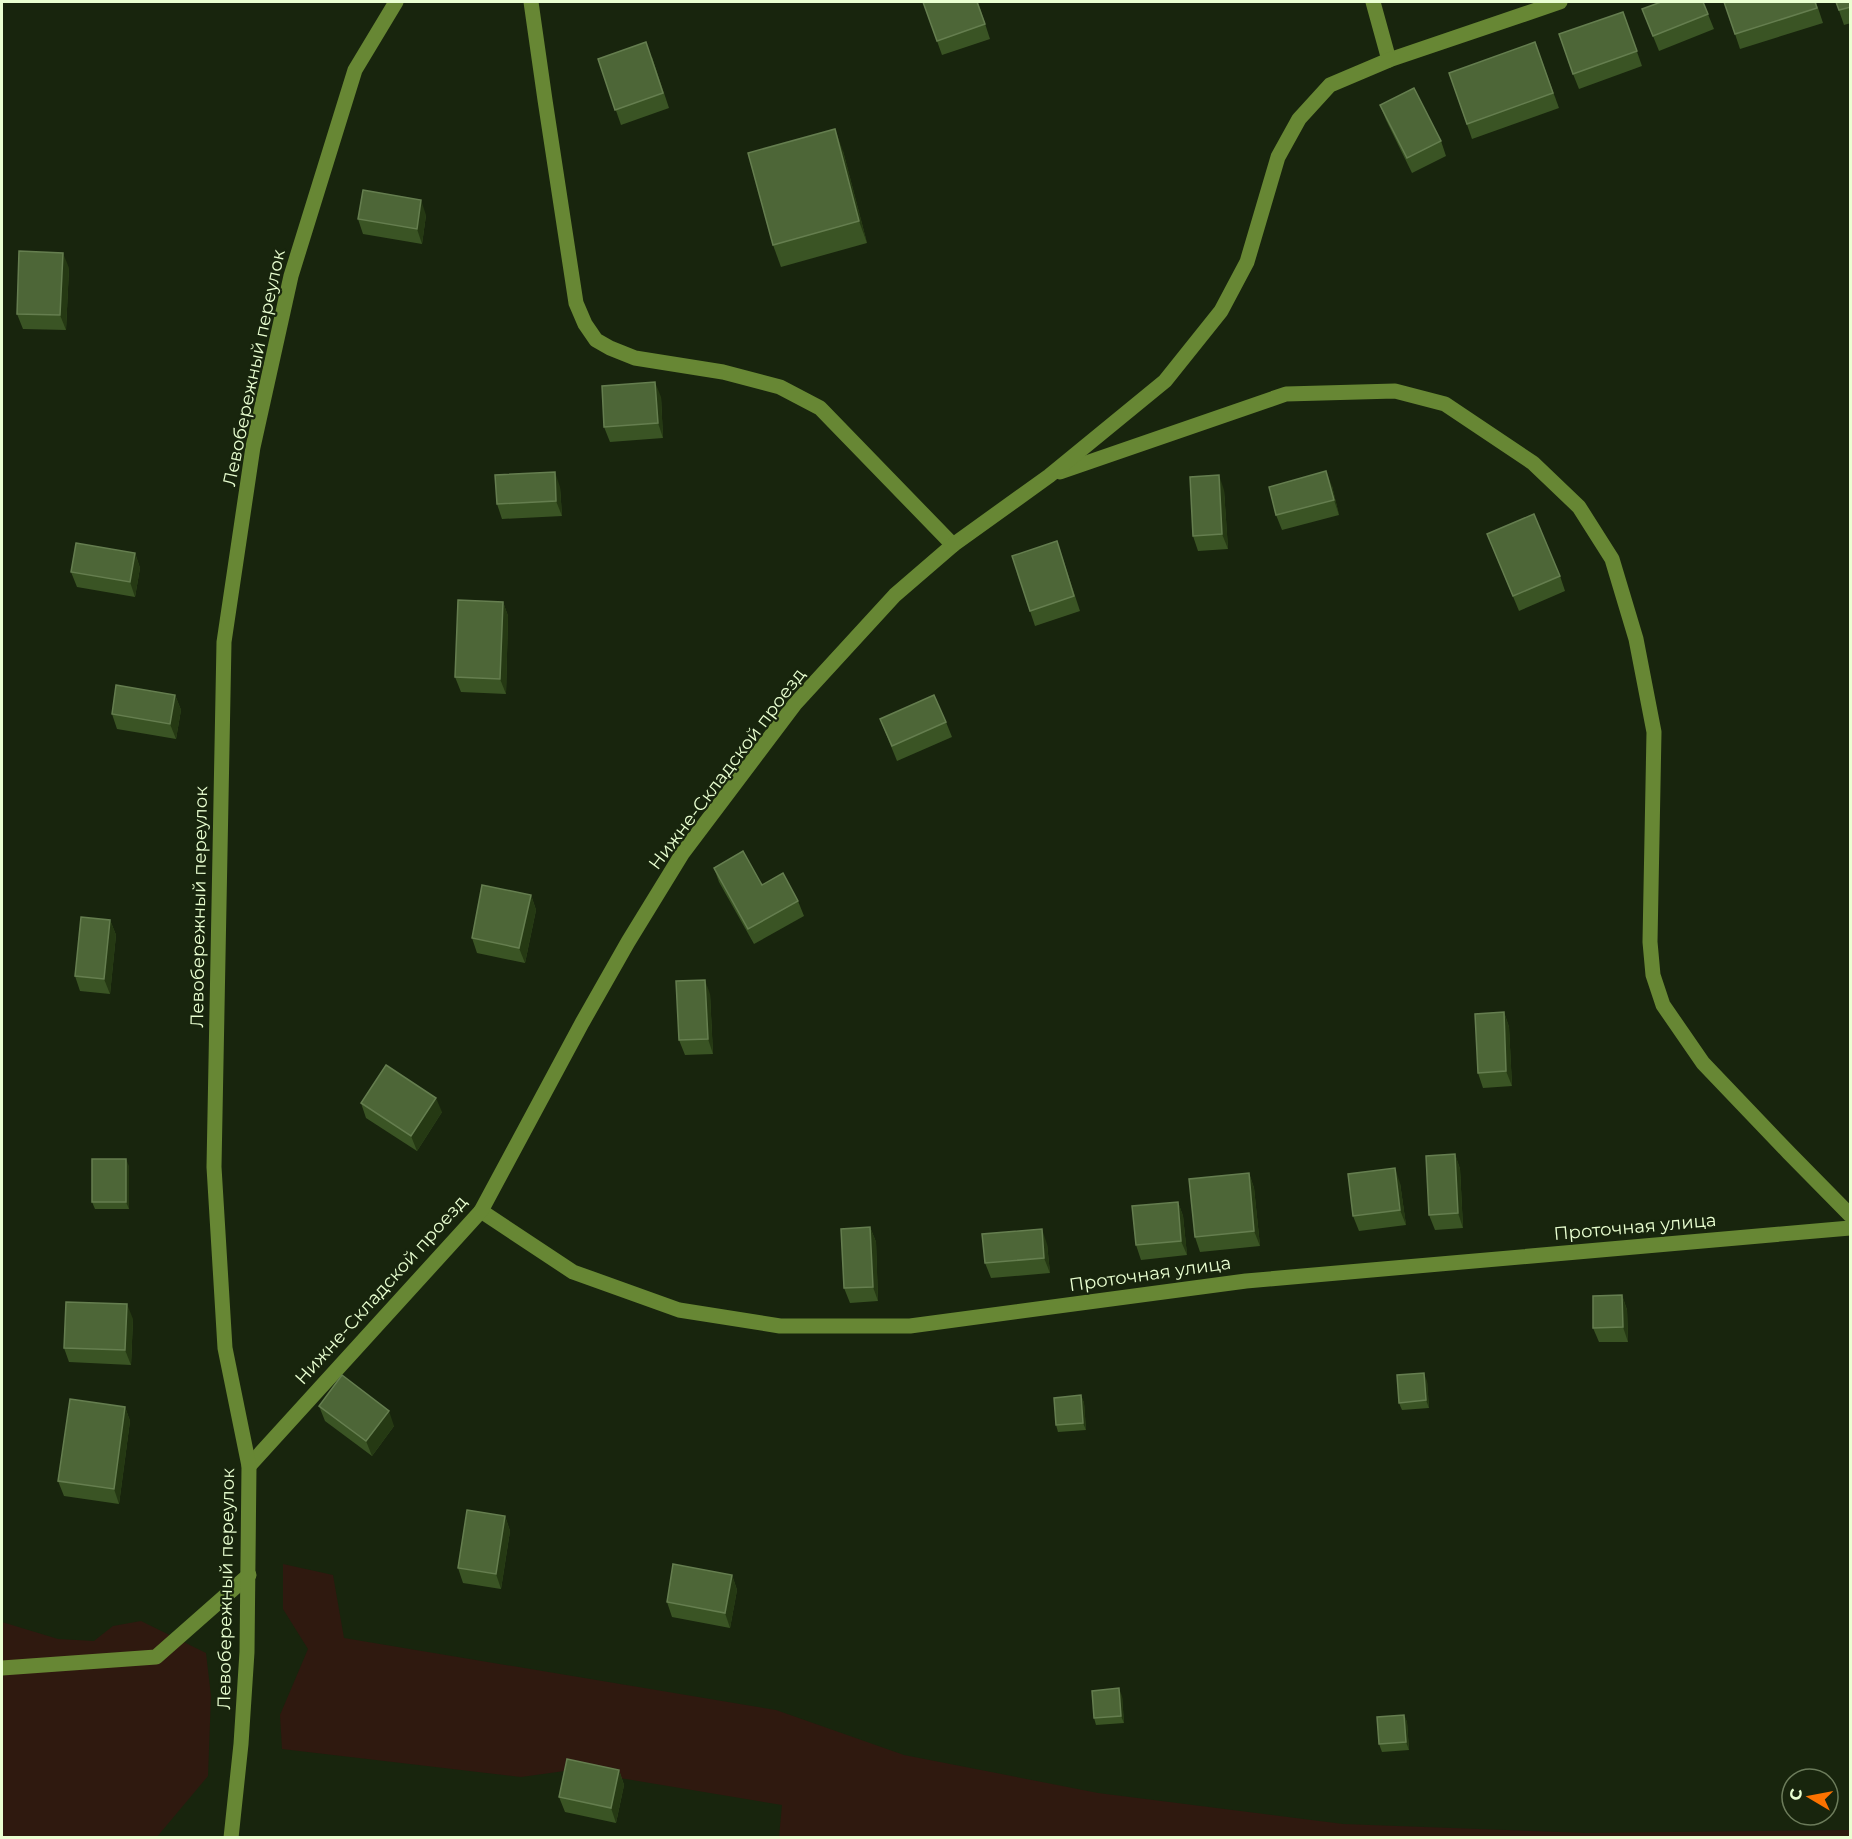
<svg xmlns="http://www.w3.org/2000/svg" width="1852" height="1839" font-family="Montserrat,sans-serif">
	<style>
		.green { fill: #2f190f }
		.lines { fill: none; stroke-linecap: round; stroke-linejoin: round }
		.minor { stroke: #678734; stroke-width: 15 }
		.wall { fill: #3a5424 }
		.shaded-wall { fill: #253913 }
		.building { fill: #4d6637; stroke: #657e4f; stroke-width: 1.5 }
		.labels { text-anchor: middle; dominant-baseline: central; stroke-width: 4.5; stroke-linejoin: round; paint-order: stroke }
		.street-label { font-size: 18px; fill: #e9ffd1; stroke: #18250d }
	</style>
	<rect width="100%" height="100%" fill="#18250d"/>
	<g class="green">
		<polygon points="283,1564 333,1575 344,1638 776,1710 904,1755 1098,1793 1343,1824 1586,1833 1850,1830 1850,1837 779,1837 782,1805 572,1770 521,1777 282,1749 280,1715 308,1649 283,1609"/>
		<polygon points="141,1621 206,1653 211,1696 208,1776 156,1838 2,1837 2,1622 58,1639 94,1641 113,1626"/>
	</g>
	<g class="lines">
		<g class="minor">
			<polyline points="531,2 545,100 576,303 585,324 596,340 610,348 635,358 723,372 780,387 820,408 953,545"/>
			<polyline points="1373,2 1389,60"/>
			<polyline points="1060,472 1286,394 1395,391 1445,404 1533,463 1579,507 1612,559 1636,639 1654,732 1650,942 1653,975 1663,1005 1703,1063 1789,1153 1850,1215"/>
			<polyline points="481,1211 573,1272 679,1310 780,1326 910,1326 1246,1281 1850,1228"/>
			<polyline points="249,1466 481,1211 582,1023 628,942 682,854 795,704 895,595 953,545 1049,476 1165,381 1221,311 1247,262 1278,157 1299,119 1330,85 1389,60 1560,2"/>
			<polyline points="2,1668 156,1657 249,1575"/>
			<polyline points="231,1838 241,1744 247,1652 249,1466 225,1348 214,1167 224,642 253,447 291,276 355,70 396,2"/>
		</g>
	</g>
	<g class="wall">
		<polygon points="978,2 990,39 942,55 937,41"/>
		<polygon points="1703,2 1714,29 1659,51 1642,9"/>
		<polygon points="1816,2 1823,23 1740,49 1735,34"/>
		<polygon points="1836,2 1851,2 1851,23 1844,25"/>
		<polygon points="1623,12 1642,66 1579,89 1573,74"/>
		<polygon points="1535,42 1559,108 1472,139 1449,73"/>
		<polygon points="652,57 669,108 621,125 598,59"/>
		<polygon points="1380,105 1441,141 1446,156 1412,173 1386,120"/>
		<polygon points="843,151 867,243 781,267 773,245"/>
		<polygon points="426,215 422,244 363,234 358,219"/>
		<polygon points="69,268 66,330 23,329 17,314"/>
		<polygon points="661,397 663,438 610,442 604,427"/>
		<polygon points="1332,486 1339,515 1282,530 1276,515"/>
		<polygon points="560,487 562,516 502,519 497,504"/>
		<polygon points="1224,490 1228,549 1198,551 1193,536"/>
		<polygon points="1487,534 1560,576 1565,591 1519,611"/>
		<polygon points="1057,541 1080,611 1035,626 1030,611"/>
		<polygon points="135,553 140,568 135,597 77,587 71,572"/>
		<polygon points="503,602 508,616 506,694 461,692 455,677"/>
		<polygon points="175,695 181,710 176,739 117,729 112,714"/>
		<polygon points="880,719 946,722 952,737 897,761"/>
		<polygon points="714,868 762,885 798,901 804,916 754,944 719,882"/>
		<polygon points="531,895 536,910 525,963 477,953 472,938"/>
		<polygon points="110,920 116,935 110,994 80,991 75,976"/>
		<polygon points="710,994 713,1054 685,1055 679,1040"/>
		<polygon points="1504,1012 1509,1027 1512,1086 1483,1088 1478,1073"/>
		<polygon points="361,1103 442,1112 417,1151 366,1118"/>
		<polygon points="1455,1154 1460,1169 1463,1228 1435,1230 1429,1215"/>
		<polygon points="129,1166 129,1209 95,1209 92,1202"/>
		<polygon points="1249,1173 1254,1188 1260,1246 1200,1252 1195,1237"/>
		<polygon points="1400,1183 1406,1225 1359,1231 1353,1216"/>
		<polygon points="1178,1202 1183,1216 1187,1255 1141,1260 1136,1245"/>
		<polygon points="870,1227 876,1242 878,1301 850,1303 844,1288"/>
		<polygon points="1047,1244 1050,1273 991,1278 985,1263"/>
		<polygon points="1622,1295 1627,1310 1628,1342 1599,1342 1593,1328"/>
		<polygon points="133,1319 131,1365 69,1362 64,1348"/>
		<polygon points="1427,1381 1429,1408 1402,1410 1399,1403"/>
		<polygon points="1081,1395 1084,1403 1086,1430 1058,1432 1056,1425"/>
		<polygon points="319,1406 394,1426 372,1456 325,1421"/>
		<polygon points="125,1407 130,1421 119,1504 64,1496 58,1481"/>
		<polygon points="505,1516 510,1531 501,1589 463,1583 458,1568"/>
		<polygon points="732,1575 737,1590 730,1628 672,1617 667,1602"/>
		<polygon points="1122,1696 1124,1723 1096,1725 1094,1718"/>
		<polygon points="1404,1715 1407,1722 1409,1750 1382,1752 1379,1744"/>
		<polygon points="619,1770 624,1785 616,1823 565,1812 559,1797"/>
	</g>
	<g class="shaded-wall">
		<polygon points="835,129 843,151 867,243 859,221"/>
		<polygon points="421,200 426,215 422,244 417,229"/>
		<polygon points="63,253 69,268 66,330 60,315"/>
		<polygon points="655,382 661,397 663,438 658,423"/>
		<polygon points="1326,471 1332,486 1339,515 1334,500"/>
		<polygon points="555,472 560,487 562,516 556,501"/>
		<polygon points="1219,475 1224,490 1228,549 1222,534"/>
		<polygon points="135,553 140,568 135,597 130,582"/>
		<polygon points="503,602 508,616 506,694 500,679"/>
		<polygon points="175,695 181,710 176,739 170,724"/>
		<polygon points="531,895 536,910 525,963 519,948"/>
		<polygon points="110,920 116,935 110,994 104,979"/>
		<polygon points="705,980 710,994 713,1054 708,1039"/>
		<polygon points="1504,1012 1509,1027 1512,1086 1506,1071"/>
		<polygon points="436,1098 442,1112 417,1151 411,1136"/>
		<polygon points="1455,1154 1460,1169 1463,1228 1458,1213"/>
		<polygon points="126,1159 129,1166 129,1209 126,1202"/>
		<polygon points="1395,1168 1400,1183 1406,1225 1400,1210"/>
		<polygon points="1249,1173 1254,1188 1260,1246 1254,1231"/>
		<polygon points="1178,1202 1183,1216 1187,1255 1181,1241"/>
		<polygon points="870,1227 876,1242 878,1301 873,1287"/>
		<polygon points="1042,1229 1047,1244 1050,1273 1044,1258"/>
		<polygon points="1622,1295 1627,1310 1628,1342 1623,1327"/>
		<polygon points="127,1304 133,1319 131,1365 125,1350"/>
		<polygon points="1424,1373 1427,1381 1429,1408 1426,1400"/>
		<polygon points="1081,1395 1084,1403 1086,1430 1083,1423"/>
		<polygon points="125,1407 130,1421 119,1504 114,1489"/>
		<polygon points="389,1411 394,1426 372,1456 366,1441"/>
		<polygon points="505,1516 510,1531 501,1589 496,1574"/>
		<polygon points="732,1575 737,1590 730,1628 725,1613"/>
		<polygon points="1119,1688 1122,1696 1124,1723 1121,1716"/>
		<polygon points="1404,1715 1407,1722 1409,1750 1406,1742"/>
		<polygon points="619,1770 624,1785 616,1823 611,1808"/>
	</g>
	<g class="building">
		<polygon points="923,2 977,2 985,24 937,41"/>
		<polygon points="1661,2 1703,2 1708,14 1653,36 1642,9"/>
		<polygon points="1724,2 1815,2 1817,8 1735,34"/>
		<polygon points="1836,2 1851,2 1851,7 1839,10"/>
		<polygon points="1623,12 1637,51 1573,74 1559,34"/>
		<polygon points="646,42 663,93 615,110 598,59"/>
		<polygon points="1535,42 1553,93 1467,124 1449,73"/>
		<polygon points="1414,88 1441,141 1407,158 1380,105"/>
		<polygon points="835,129 859,221 773,245 748,153"/>
		<polygon points="363,190 421,200 417,229 358,219"/>
		<polygon points="19,251 63,253 60,315 17,314"/>
		<polygon points="655,382 658,423 604,427 602,386"/>
		<polygon points="1326,471 1334,500 1276,515 1269,487"/>
		<polygon points="555,472 556,501 497,504 495,475"/>
		<polygon points="1219,475 1222,534 1193,536 1190,477"/>
		<polygon points="1534,514 1560,576 1513,596 1487,534"/>
		<polygon points="1057,541 1074,596 1030,611 1012,556"/>
		<polygon points="76,543 135,553 130,582 71,572"/>
		<polygon points="458,600 503,602 500,679 455,677"/>
		<polygon points="116,685 175,695 170,724 112,714"/>
		<polygon points="934,695 946,722 892,746 880,719"/>
		<polygon points="743,851 762,885 783,873 798,901 748,929 714,868"/>
		<polygon points="482,885 531,895 519,948 472,938"/>
		<polygon points="81,917 110,920 104,979 75,976"/>
		<polygon points="705,980 708,1039 679,1040 676,981"/>
		<polygon points="1504,1012 1506,1071 1478,1073 1475,1014"/>
		<polygon points="386,1065 436,1098 411,1136 361,1103"/>
		<polygon points="1455,1154 1458,1213 1429,1215 1426,1156"/>
		<rect x="92" y="1159" width="34" height="43"/>
		<polygon points="1395,1168 1400,1210 1353,1216 1348,1174"/>
		<polygon points="1249,1173 1254,1231 1195,1237 1189,1179"/>
		<polygon points="1178,1202 1181,1241 1136,1245 1132,1206"/>
		<polygon points="870,1227 873,1287 844,1288 841,1229"/>
		<polygon points="1042,1229 1044,1258 985,1263 982,1234"/>
		<polygon points="1622,1295 1623,1327 1593,1328 1593,1296"/>
		<polygon points="66,1302 127,1304 125,1350 64,1348"/>
		<polygon points="1424,1373 1426,1400 1399,1403 1397,1375"/>
		<polygon points="342,1375 389,1411 366,1441 319,1406"/>
		<polygon points="1081,1395 1083,1423 1056,1425 1054,1398"/>
		<polygon points="70,1399 125,1407 114,1489 58,1481"/>
		<polygon points="467,1510 505,1516 496,1574 458,1568"/>
		<polygon points="673,1564 732,1575 725,1613 667,1602"/>
		<polygon points="1119,1688 1121,1716 1094,1718 1092,1691"/>
		<polygon points="1404,1715 1406,1742 1379,1744 1377,1717"/>
		<polygon points="567,1759 619,1770 611,1808 559,1797"/>
	</g>
	<g class="labels">
		<g class="street-label">
			<text transform="translate(254 368) rotate(-78)">Левобережный переулок</text>
			<text transform="translate(727 769) rotate(-53)">Нижне-Складской проезд</text>
			<text transform="translate(199 907) rotate(-89)">Левобережный переулок</text>
			<text transform="translate(1635 1227) rotate(-5)">Проточная улица</text>
			<text transform="translate(1150 1274) rotate(-8)">Проточная улица</text>
			<text transform="translate(381 1290) rotate(-48)">Нижне-Складской проезд</text>
			<text transform="translate(226 1589) rotate(-89)">Левобережный переулок</text>
		</g>
	</g>
	<rect width="1852" height="1839" fill="none" stroke="#e9ffd1" stroke-width="6"/>
	<g transform="translate(1810 1797) rotate(280)"><circle r="28" fill="#18250d" stroke="#6c7c5b" stroke-width="1.5"/>
	<path d="M0-4.5L10 22L0 15L-10 22Z" fill="#fc7200"/>
	<text y="-9" font-size="16" font-weight="bold" text-anchor="middle" fill="#e9ffd1">С</text>
	</g>
</svg>
